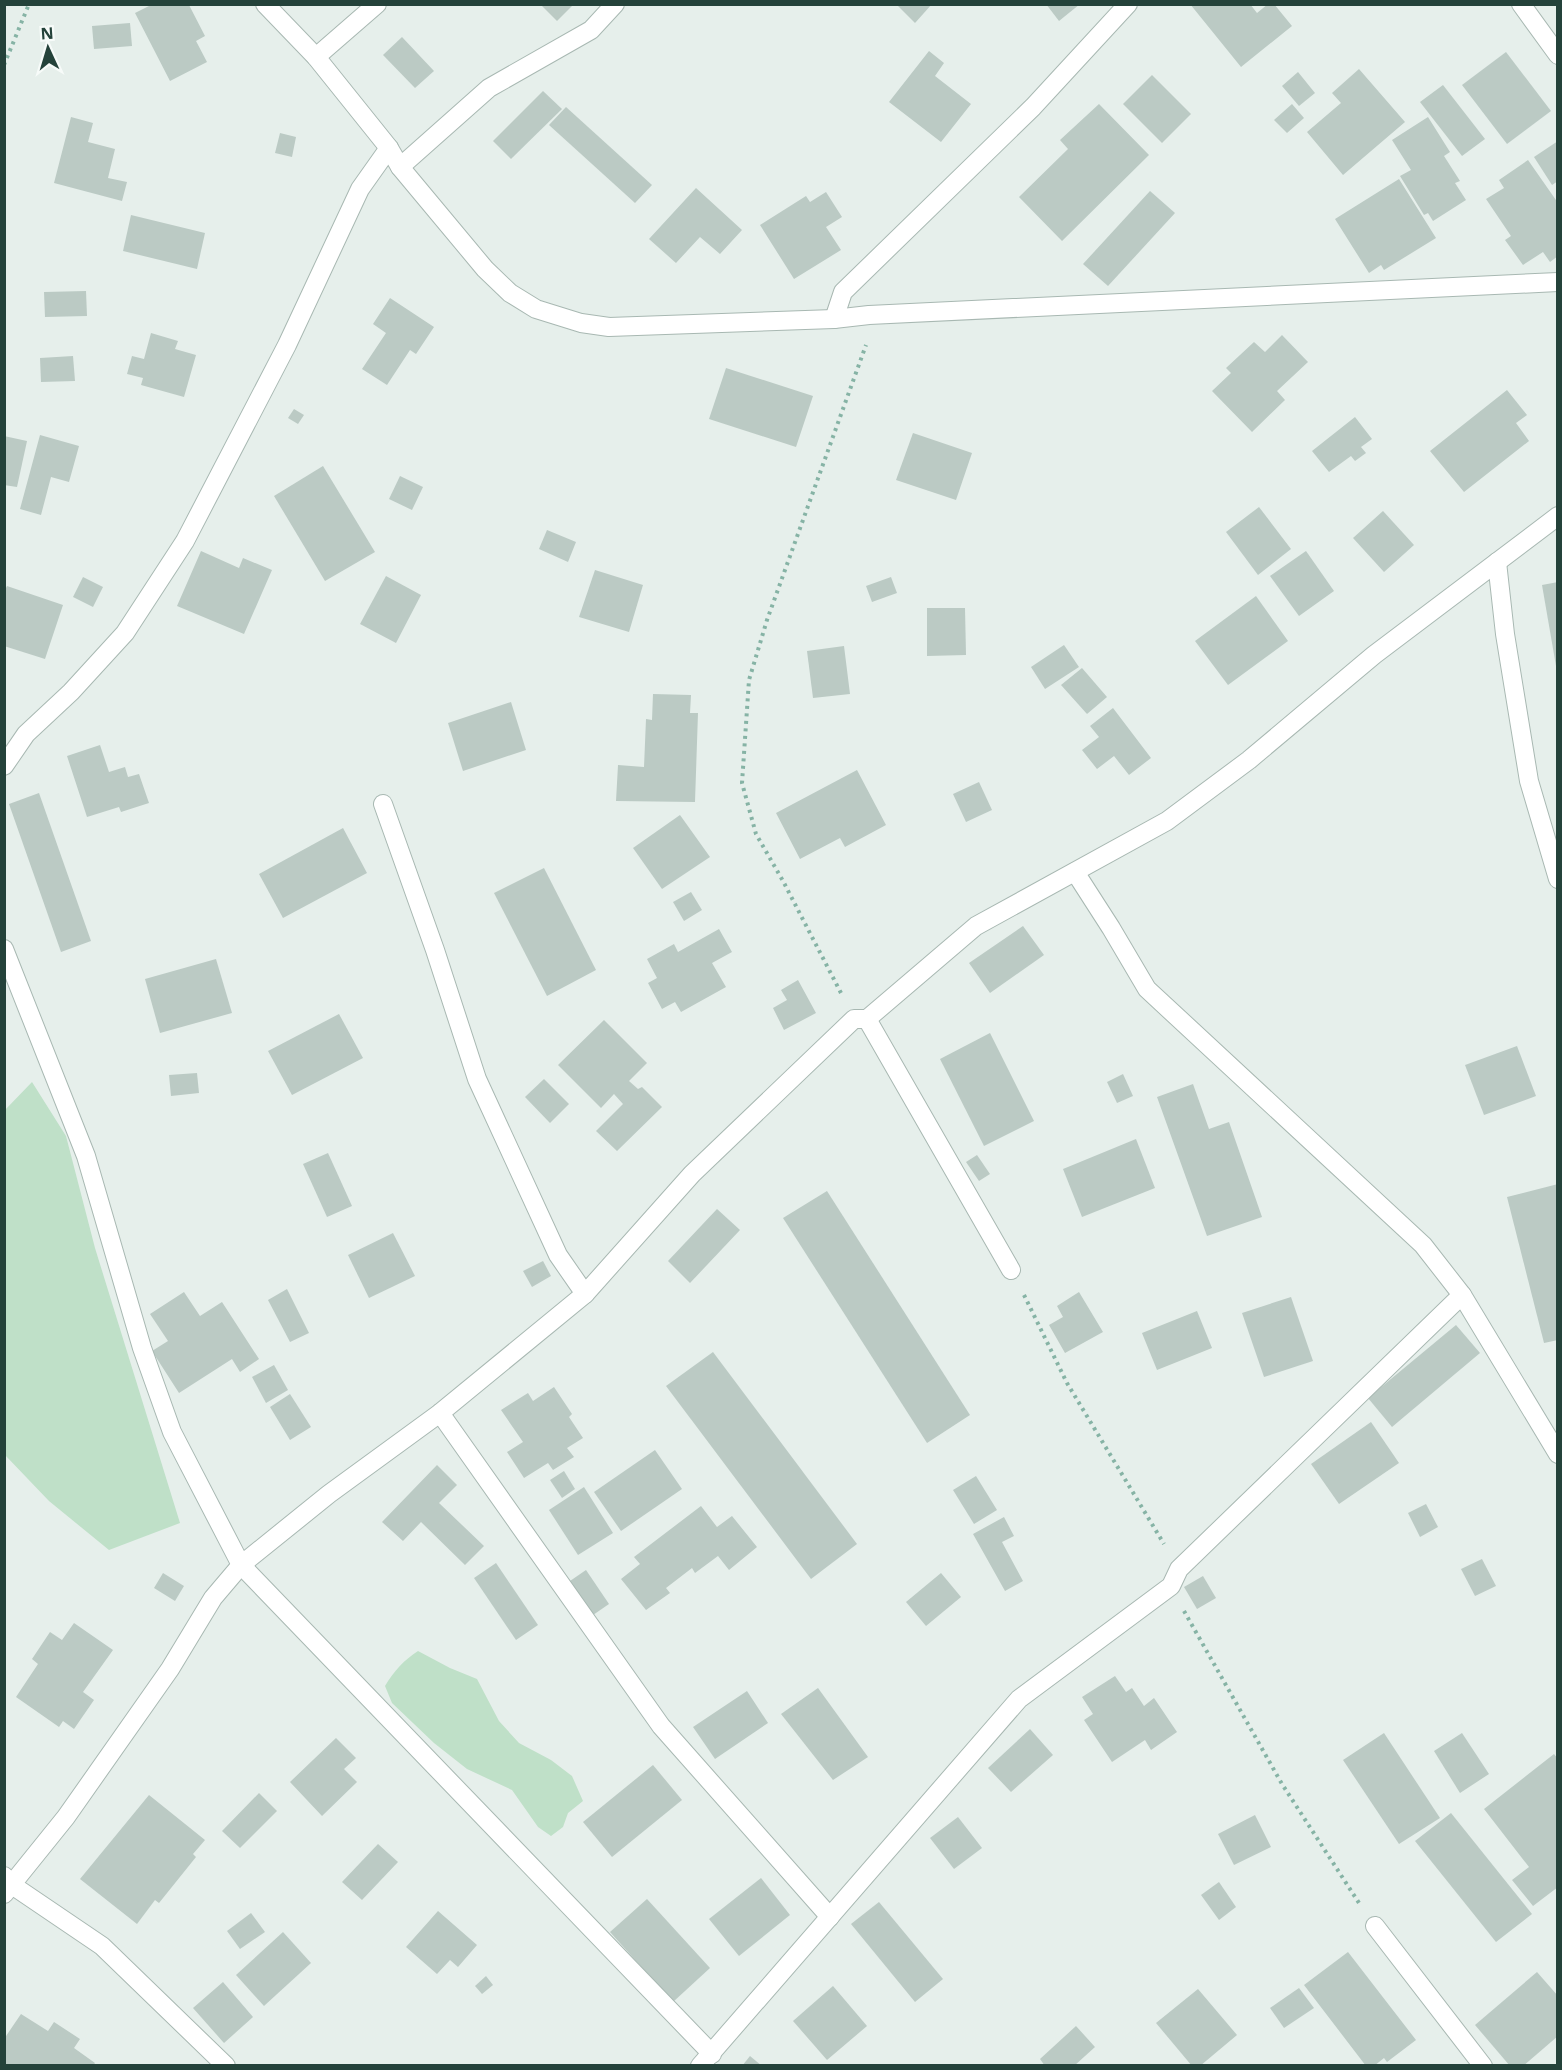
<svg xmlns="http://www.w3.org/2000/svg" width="1562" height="2070" font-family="'Noto Sans',sans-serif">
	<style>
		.green { fill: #bfe0c8 }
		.building { fill: #bbcac4 }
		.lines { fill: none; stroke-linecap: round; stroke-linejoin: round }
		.minor-casing { stroke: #a8b8b2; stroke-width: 20 }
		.path { stroke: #86b3a5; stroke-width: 4; stroke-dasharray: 3 4.5; stroke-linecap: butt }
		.minor { stroke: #fff; stroke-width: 18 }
	</style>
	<rect width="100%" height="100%" fill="#e6efeb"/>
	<g class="green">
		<polygon points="32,1082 66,1136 95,1248 180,1523 109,1550 49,1501 5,1455 5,1110"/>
		<path d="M418,1651L450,1668L477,1679L499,1721L519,1743L551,1760L572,1776L583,1801L568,1813L563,1827L551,1836L538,1827L512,1790L467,1769L434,1743L392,1703L385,1686C394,1671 404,1660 418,1651Z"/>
	</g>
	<g class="building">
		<polygon points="540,4 574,4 557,21"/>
		<polygon points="896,4 932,4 915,23"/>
		<polygon points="1046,4 1080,4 1059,21"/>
		<polygon points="1190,4 1250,4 1257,13 1268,4 1274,4 1292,26 1241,67"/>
		<polygon points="151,5 189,5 205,36 196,41 207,62 170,81 135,13"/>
		<polygon points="130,23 132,46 94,49 92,26"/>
		<polygon points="402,37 434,71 415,88 383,55"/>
		<polygon points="929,51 944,63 935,76 971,104 941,142 889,102"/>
		<polygon points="1506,52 1551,111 1507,144 1462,85"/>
		<polygon points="1359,69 1405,122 1343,175 1307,132 1341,103 1332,93"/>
		<polygon points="1298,72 1315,93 1299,106 1282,86"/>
		<polygon points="1152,75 1191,114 1162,143 1123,104"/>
		<polygon points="1443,85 1485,139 1462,156 1420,102"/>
		<polygon points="543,91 562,109 511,159 493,141"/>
		<polygon points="1099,104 1149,155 1062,241 1019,197 1068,149 1060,140"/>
		<polygon points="1292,104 1304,118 1287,133 1274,120"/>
		<polygon points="566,107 652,185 635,203 549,125"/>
		<polygon points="71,117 93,123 88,142 115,149 108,178 127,182 122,201 54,183"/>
		<polygon points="1428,117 1450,152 1444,156 1460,181 1455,183 1466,200 1433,221 1428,213 1424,215 1400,176 1411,170 1392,140"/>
		<polygon points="280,133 296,137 292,157 275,153"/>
		<polygon points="1558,141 1558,181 1552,185 1534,157"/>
		<polygon points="1528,160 1558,203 1558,256 1550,262 1543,252 1523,265 1505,240 1511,236 1486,199 1504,188 1499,180"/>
		<polygon points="1399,179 1436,238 1384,270 1381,265 1369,273 1335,219"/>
		<polygon points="696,188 742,230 720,254 700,237 676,263 649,239"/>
		<polygon points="1150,191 1175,213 1108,286 1083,264"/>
		<polygon points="826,192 842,217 826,227 841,250 794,279 760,225 806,196 810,202"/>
		<polygon points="131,215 205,233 197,269 123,251"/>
		<polygon points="86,291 87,316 45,317 44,292"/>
		<polygon points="390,298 434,327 416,354 410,350 387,385 362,369 386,333 373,324"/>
		<polygon points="151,333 178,341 175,349 196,355 184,397 141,385 143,378 127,374 132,356 144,359"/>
		<polygon points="1282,335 1308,362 1277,391 1285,400 1252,432 1212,391 1231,373 1226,368 1254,342 1265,352"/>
		<polygon points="73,356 75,381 41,382 40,358"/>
		<polygon points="726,368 813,396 796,447 709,419"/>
		<polygon points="1507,390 1527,415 1516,423 1529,441 1464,492 1430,451"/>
		<polygon points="294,409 304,415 298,424 288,418"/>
		<polygon points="1355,417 1372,439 1361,447 1366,453 1355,461 1351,456 1329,472 1312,451"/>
		<polygon points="913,433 972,453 956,500 896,480"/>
		<polygon points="40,435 79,446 69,482 51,477 41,515 20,509"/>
		<polygon points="4,436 27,441 17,487 4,485"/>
		<polygon points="323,466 375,552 325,581 274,496"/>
		<polygon points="400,476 423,487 412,510 389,499"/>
		<polygon points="1259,507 1291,549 1258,575 1226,532"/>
		<polygon points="1383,511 1414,545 1384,572 1353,538"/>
		<polygon points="547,530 576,542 568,562 539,549"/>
		<polygon points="201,551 239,568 243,558 272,570 244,634 177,606"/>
		<polygon points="1306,551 1334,591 1299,616 1270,576"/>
		<polygon points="595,570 643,585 629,632 579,617"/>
		<polygon points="386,576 421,595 396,643 360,624"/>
		<polygon points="83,577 103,587 93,607 73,597"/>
		<polygon points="891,577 897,593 872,602 866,586"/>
		<polygon points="1558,582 1558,666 1556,666 1542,585"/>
		<polygon points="7,586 63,605 45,659 4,646 4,592"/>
		<polygon points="1256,596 1288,641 1228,685 1195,641"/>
		<polygon points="927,608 965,608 966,655 927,656"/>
		<polygon points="1064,645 1079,667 1045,689 1031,667"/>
		<polygon points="844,646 850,694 813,698 807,651"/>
		<polygon points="1082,668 1107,697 1087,714 1061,685"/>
		<polygon points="653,694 691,695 690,713 698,713 695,802 616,801 618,765 644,767 646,719 652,720"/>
		<polygon points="511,702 526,750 463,771 448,723"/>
		<polygon points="1113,708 1151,758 1129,775 1114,756 1097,769 1082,750 1099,737 1090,726"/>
		<polygon points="100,745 109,772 125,767 128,777 139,774 149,803 121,812 119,807 87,817 67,756"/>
		<polygon points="857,770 886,825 845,847 840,838 800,859 776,813"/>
		<polygon points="979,782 992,810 966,822 953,794"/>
		<polygon points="39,793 91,941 61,952 9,804"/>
		<polygon points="680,815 710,857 662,889 633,848"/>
		<polygon points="343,828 367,873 283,918 259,874"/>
		<polygon points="544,868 596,970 547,996 494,893"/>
		<polygon points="691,892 702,910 684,921 673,902"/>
		<polygon points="1023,926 1044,955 990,993 969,963"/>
		<polygon points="719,929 732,952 712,963 726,987 681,1012 675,1002 662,1009 648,983 657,978 647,959 674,944 678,952"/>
		<polygon points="216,959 232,1013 160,1033 145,979"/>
		<polygon points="798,980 816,1013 784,1030 773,1008 787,1000 781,990"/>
		<polygon points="339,1014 363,1058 292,1095 268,1051"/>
		<polygon points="604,1020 647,1063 629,1081 638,1089 642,1087 662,1107 617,1151 596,1131 623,1104 614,1094 601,1108 558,1065"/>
		<polygon points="990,1033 1034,1121 984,1146 940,1059"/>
		<polygon points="1517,1046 1536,1096 1484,1115 1465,1065"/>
		<polygon points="197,1073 199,1093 171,1096 169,1075"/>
		<polygon points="1123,1074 1133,1096 1117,1103 1107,1082"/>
		<polygon points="544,1079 569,1104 550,1123 525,1097"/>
		<polygon points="1193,1084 1209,1129 1229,1122 1262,1217 1207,1236 1157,1097"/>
		<polygon points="1136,1139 1155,1188 1082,1217 1063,1169"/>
		<polygon points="328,1153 352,1206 327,1217 303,1164"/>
		<polygon points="977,1155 990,1174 979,1181 966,1162"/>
		<polygon points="1558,1184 1558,1340 1544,1343 1507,1197"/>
		<polygon points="827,1191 970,1415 927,1443 783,1218"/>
		<polygon points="717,1209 740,1230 690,1283 668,1261"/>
		<polygon points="393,1233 415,1276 369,1298 348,1255"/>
		<polygon points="543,1261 551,1276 532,1287 523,1271"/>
		<polygon points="287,1289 309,1333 290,1342 268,1300"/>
		<polygon points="184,1292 200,1316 222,1302 259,1359 240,1372 232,1359 179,1393 152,1351 168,1341 150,1314"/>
		<polygon points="1079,1292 1103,1332 1065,1353 1049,1325 1063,1317 1057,1306"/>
		<polygon points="1291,1297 1313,1361 1264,1377 1242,1313"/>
		<polygon points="1197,1311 1212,1348 1157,1370 1142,1333"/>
		<polygon points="1456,1325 1480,1353 1392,1427 1368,1398"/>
		<polygon points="713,1352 857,1544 811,1579 666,1386"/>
		<polygon points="274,1365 288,1390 266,1403 252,1377"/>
		<polygon points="554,1387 572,1414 569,1417 583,1438 567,1448 574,1457 553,1470 548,1463 524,1478 507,1452 523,1442 501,1410 528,1393 533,1401"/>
		<polygon points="290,1394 311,1427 290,1440 270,1407"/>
		<polygon points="1371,1422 1399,1463 1339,1504 1311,1464"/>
		<polygon points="655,1450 682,1489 621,1531 594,1492"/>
		<polygon points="437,1465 457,1485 439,1503 484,1546 465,1565 421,1522 403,1541 382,1522"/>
		<polygon points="564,1471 575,1489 562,1498 550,1480"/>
		<polygon points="976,1476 997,1510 974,1524 953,1490"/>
		<polygon points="584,1487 613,1533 578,1555 549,1510"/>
		<polygon points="1426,1504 1438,1527 1420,1537 1408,1513"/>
		<polygon points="701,1506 717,1527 732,1516 757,1547 729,1570 718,1556 695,1573 692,1568 666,1588 670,1593 646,1610 621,1579 640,1564 634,1557"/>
		<polygon points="1004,1517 1014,1536 1002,1542 1023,1581 1005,1591 973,1534"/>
		<polygon points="1482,1559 1496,1586 1475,1596 1461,1569"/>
		<polygon points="496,1563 538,1625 516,1640 474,1578"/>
		<polygon points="586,1570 609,1604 593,1615 570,1581"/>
		<polygon points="163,1573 184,1586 175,1601 154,1588"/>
		<polygon points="941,1573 961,1597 926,1626 906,1602"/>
		<polygon points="1203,1576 1216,1598 1197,1609 1184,1587"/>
		<polygon points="74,1623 113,1650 83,1692 94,1700 74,1729 63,1721 59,1727 16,1697 38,1664 32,1659 50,1632 62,1640"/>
		<polygon points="1115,1676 1126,1692 1132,1688 1144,1706 1154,1698 1177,1732 1151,1750 1145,1740 1112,1762 1084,1720 1093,1714 1082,1697"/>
		<polygon points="818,1688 868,1757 833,1780 781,1714"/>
		<polygon points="747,1691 768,1723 715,1759 693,1727"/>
		<polygon points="1030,1729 1053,1755 1011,1792 988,1768"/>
		<polygon points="1384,1733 1440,1818 1399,1844 1343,1760"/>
		<polygon points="1462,1733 1489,1774 1460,1793 1434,1751"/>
		<polygon points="336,1738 356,1758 344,1769 357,1782 322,1816 290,1782"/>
		<polygon points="1554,1754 1558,1759 1558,1887 1533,1906 1512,1880 1529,1867 1484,1809"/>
		<polygon points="653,1765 682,1800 612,1857 583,1822"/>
		<polygon points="259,1793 277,1811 240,1848 222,1831"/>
		<polygon points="149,1795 205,1840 193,1854 196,1857 159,1903 155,1900 137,1924 80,1879"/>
		<polygon points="1451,1813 1532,1914 1496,1942 1415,1841"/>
		<polygon points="1255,1815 1271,1847 1234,1865 1218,1834"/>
		<polygon points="958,1817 982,1848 954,1869 930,1838"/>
		<polygon points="378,1844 398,1862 362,1900 342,1882"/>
		<polygon points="761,1878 790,1915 739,1956 709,1919"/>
		<polygon points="1219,1882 1236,1907 1219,1920 1201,1895"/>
		<polygon points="647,1899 710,1968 673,2002 610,1932"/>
		<polygon points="879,1902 943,1979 915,2002 851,1924"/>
		<polygon points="438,1911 477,1945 458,1967 450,1960 437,1974 406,1947"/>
		<polygon points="251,1913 265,1932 240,1949 227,1931"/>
		<polygon points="283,1932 311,1963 264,2006 236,1975"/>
		<polygon points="1348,1952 1416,2040 1387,2062 1384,2058 1374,2066 1366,2066 1304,1985"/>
		<polygon points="1537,1972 1558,1996 1558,2036 1523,2066 1510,2066 1475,2025"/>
		<polygon points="486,1976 493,1985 482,1994 475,1986"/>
		<polygon points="223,1982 253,2017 224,2043 193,2008"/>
		<polygon points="833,1986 867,2026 827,2060 793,2021"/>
		<polygon points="1299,1988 1314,2008 1284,2028 1270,2008"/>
		<polygon points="1198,1989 1237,2035 1200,2066 1192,2066 1156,2023"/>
		<polygon points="21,2014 48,2031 54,2022 80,2039 74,2048 95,2063 93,2066 4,2065 4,2039"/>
		<polygon points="1076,2026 1095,2047 1074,2066 1045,2066 1040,2059"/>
		<polygon points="750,2056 762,2066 742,2066"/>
	</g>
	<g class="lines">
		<defs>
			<g id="minor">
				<polyline points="265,4 316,57 389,148 400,167 485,269 510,293 536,309 581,323 609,327 834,319 869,315 1558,282"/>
				<polyline points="1521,4 1558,55"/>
				<polyline points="316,57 377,4"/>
				<polyline points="400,167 489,88 591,30 615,4"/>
				<polyline points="834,319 843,292 1033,107 1128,4"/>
				<polyline points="1497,562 1505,634 1529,781 1558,879"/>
				<polyline points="4,766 26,734 71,692 125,633 185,541 287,345 360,189 389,148"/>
				<polyline points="383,804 435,950 477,1079 558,1255 585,1294"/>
				<polyline points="1075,872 1111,928 1147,989 1423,1245 1462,1295 1558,1454"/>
				<polyline points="4,949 86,1156 142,1348 172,1432 241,1565 712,2054"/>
				<polyline points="867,1019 1011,1270"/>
				<polyline points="440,1413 661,1726 830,1917"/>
				<polyline points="4,1876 12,1885 102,1946 226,2066"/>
				<polyline points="4,1894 66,1817 170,1669 213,1598 241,1565 329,1494 440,1413 585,1294 692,1174 854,1019 867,1019 976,926 1167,821 1249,760 1374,655 1558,516"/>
				<polyline points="1375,1926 1483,2066"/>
				<polyline points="700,2066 1019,1699 1171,1586 1179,1569 1462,1295"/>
			</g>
		</defs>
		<use href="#minor" class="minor-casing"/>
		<g class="path">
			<polyline points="4,65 29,4"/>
			<polyline points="841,993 783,881 756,834 742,783 749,680 767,620 866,345"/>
			<polyline points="1024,1295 1067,1383 1164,1544"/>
			<polyline points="1184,1611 1282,1784 1359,1903"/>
		</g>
		<use href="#minor" class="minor"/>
	</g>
	<rect width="1562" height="2070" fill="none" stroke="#24423a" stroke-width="12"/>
	<g transform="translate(48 48) rotate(356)" stroke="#f7fbf9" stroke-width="4.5" paint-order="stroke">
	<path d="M0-4.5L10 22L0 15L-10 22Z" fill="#24423a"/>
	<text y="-9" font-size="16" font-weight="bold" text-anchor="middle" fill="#24423a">N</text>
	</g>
</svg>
